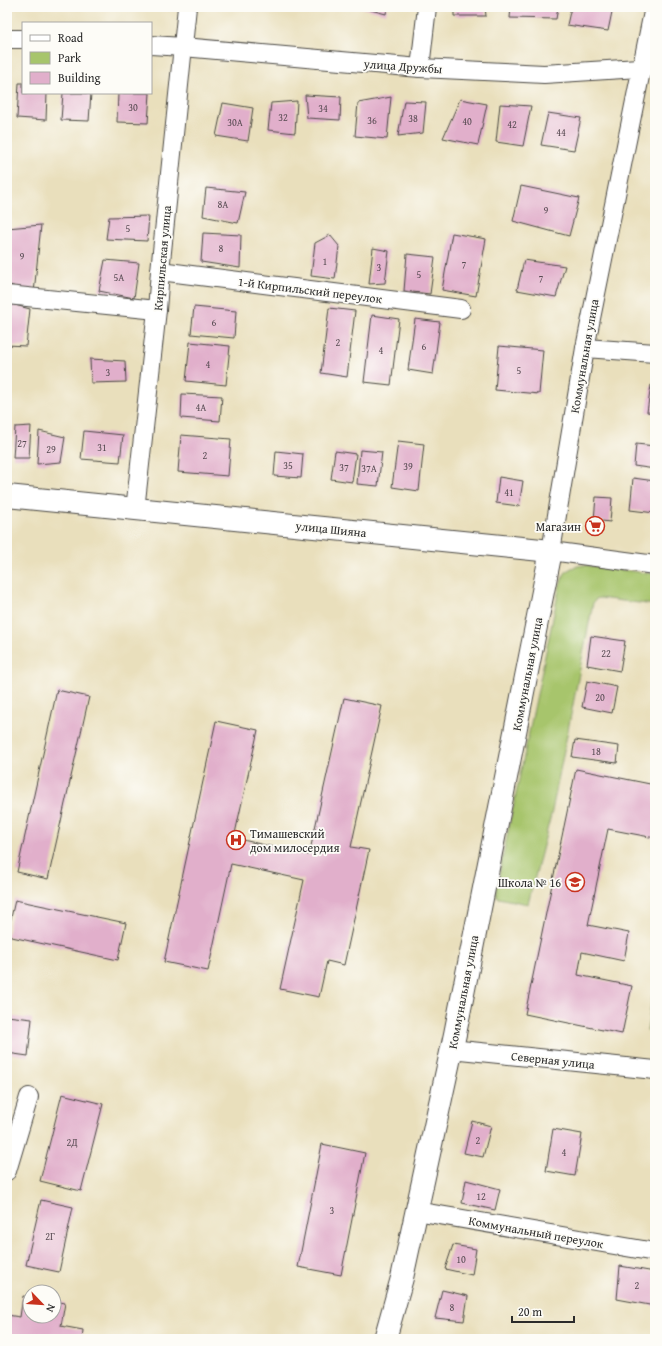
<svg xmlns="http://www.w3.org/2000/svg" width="662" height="1346" font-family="'Gentium Book Plus',serif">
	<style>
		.green { fill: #a7c56c; stroke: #69784c }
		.building { fill: #e1afcb }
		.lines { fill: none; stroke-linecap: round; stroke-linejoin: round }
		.minor-casing { stroke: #484641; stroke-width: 20 }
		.tertiary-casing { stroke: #484641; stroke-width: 24 }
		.secondary-casing { stroke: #484641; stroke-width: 24 }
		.minor { stroke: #fff; stroke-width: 18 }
		.tertiary { stroke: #fff; stroke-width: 22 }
		.secondary { stroke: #fff; stroke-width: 22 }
		.labels { text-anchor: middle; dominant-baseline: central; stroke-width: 3.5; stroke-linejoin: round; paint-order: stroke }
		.number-label { font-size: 10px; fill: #584c53 }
		.street-label { font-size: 12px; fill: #2b2b2b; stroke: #fdfcf7 }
		.poi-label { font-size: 12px; fill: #2b2b2b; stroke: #fdfcf7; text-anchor: end }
	</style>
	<rect width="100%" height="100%" fill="#fdfcf7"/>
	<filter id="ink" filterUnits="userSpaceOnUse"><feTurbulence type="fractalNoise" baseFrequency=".025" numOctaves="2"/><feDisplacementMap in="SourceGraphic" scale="8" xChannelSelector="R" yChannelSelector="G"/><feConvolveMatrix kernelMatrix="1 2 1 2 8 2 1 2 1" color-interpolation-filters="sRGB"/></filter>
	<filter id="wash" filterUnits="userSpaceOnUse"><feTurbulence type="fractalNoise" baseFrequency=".012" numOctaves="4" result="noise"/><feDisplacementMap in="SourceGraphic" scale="16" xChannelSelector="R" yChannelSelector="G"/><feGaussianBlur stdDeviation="0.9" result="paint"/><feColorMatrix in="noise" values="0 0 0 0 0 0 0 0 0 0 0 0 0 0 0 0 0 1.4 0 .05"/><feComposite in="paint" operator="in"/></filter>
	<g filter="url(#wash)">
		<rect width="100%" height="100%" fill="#e9dfbc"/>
		<g class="green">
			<path d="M583,565L655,574V605L599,598L596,599L593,603L552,811L528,904L498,898L496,895V889L560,585C565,570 568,568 583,565Z"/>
			<polygon points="655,977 655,1032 647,1031"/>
		</g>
		<g id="blocks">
			<g class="building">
				<polygon points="359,7 387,7 386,14"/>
				<polygon points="454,7 485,7 486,16 454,16"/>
				<polygon points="511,7 558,7 556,19 510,18"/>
				<polygon points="571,7 613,7 608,31 567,25"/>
				<polygon points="19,83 23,83 23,93 47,93 46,120 17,118"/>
				<polygon points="63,93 91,93 89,121 61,120"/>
				<polygon points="118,93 150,93 148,123 117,122"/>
				<polygon points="305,95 341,97 340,120 307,118"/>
				<polygon points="391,97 387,139 355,136 358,103"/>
				<polygon points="460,99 487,104 478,145 443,138"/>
				<polygon points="297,101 295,133 268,130 271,103"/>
				<polygon points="404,101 426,102 423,133 398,136"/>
				<polygon points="223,103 253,108 248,141 216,136"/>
				<polygon points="500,104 531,106 523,146 496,142"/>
				<polygon points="548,113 581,118 574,150 541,145"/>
				<polygon points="521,186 579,198 569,236 513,221"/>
				<polygon points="206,188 245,192 238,223 203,216"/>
				<polygon points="149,216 147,241 106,239 109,217"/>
				<polygon points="41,225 34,293 7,284 7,228"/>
				<polygon points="203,233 241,235 240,268 201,262"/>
				<polygon points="452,233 486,239 476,296 442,290"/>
				<polygon points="330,235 339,246 335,279 311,276 315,243"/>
				<polygon points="373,248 389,251 385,283 369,284"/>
				<polygon points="407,254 435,257 430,294 404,291"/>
				<polygon points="105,260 139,263 134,298 99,291"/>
				<polygon points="524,260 565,266 556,297 517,290"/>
				<polygon points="7,303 30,309 26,346 7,345"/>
				<polygon points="194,307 236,311 234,338 191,334"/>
				<polygon points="329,308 355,311 347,377 321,373"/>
				<polygon points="372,315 399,319 391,385 364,382"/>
				<polygon points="415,319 440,322 433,374 408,370"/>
				<polygon points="190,342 230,346 226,385 186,381"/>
				<polygon points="499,346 543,350 539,394 495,390"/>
				<polygon points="90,359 125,361 126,382 91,383"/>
				<polygon points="651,385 655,385 655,413 647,412"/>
				<polygon points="182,394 222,396 220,421 181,418"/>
				<polygon points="31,426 29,458 13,458 15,427"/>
				<polygon points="39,431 65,437 61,462 37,464"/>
				<polygon points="84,431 123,435 120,462 81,459"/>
				<polygon points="181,435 231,439 228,476 178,472"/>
				<polygon points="398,441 424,444 419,491 392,487"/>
				<polygon points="636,444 655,446 655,469 634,466"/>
				<polygon points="360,450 382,452 378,486 357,484"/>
				<polygon points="276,451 303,454 301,478 274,476"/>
				<polygon points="335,451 356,454 352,482 331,479"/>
				<polygon points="499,477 523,481 519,506 496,503"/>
				<polygon points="633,478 655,481 655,513 630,510"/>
				<polygon points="596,497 612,498 610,522 594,520"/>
				<polygon points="591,636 625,641 620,671 587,665"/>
				<polygon points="587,681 617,687 612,713 582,707"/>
				<polygon points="57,690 89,697 48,879 17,872"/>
				<polygon points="344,698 382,706 351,847 369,850 344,965 327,961 319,997 280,989 304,880 231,864 208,971 164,962 216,721 258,730 234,838 309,855"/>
				<polygon points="575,740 619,746 617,763 572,757"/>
				<polygon points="576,769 655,785 655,838 608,829 588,925 629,933 624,961 582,952 578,975 632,986 622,1034 525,1014"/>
				<polygon points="15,900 126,923 118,960 7,936"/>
				<polygon points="7,1016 32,1019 28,1056 7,1053"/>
				<polygon points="62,1094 103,1104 81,1191 40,1181"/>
				<polygon points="472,1121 491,1126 483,1157 464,1153"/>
				<polygon points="553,1129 582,1134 575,1176 546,1171"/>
				<polygon points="322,1144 365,1153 341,1275 298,1267"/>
				<polygon points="466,1180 500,1189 495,1210 462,1203"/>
				<polygon points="41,1200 73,1207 59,1272 26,1265"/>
				<polygon points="453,1245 476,1249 472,1275 445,1269"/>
				<polygon points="620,1266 655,1272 655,1306 617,1299"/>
				<polygon points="442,1290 468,1296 464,1321 435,1318"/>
				<polygon points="23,1296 30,1297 30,1316 54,1316 54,1301 65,1303 61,1326 83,1330 82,1339 7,1339 7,1315 20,1317"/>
			</g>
		</g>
	</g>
	<g filter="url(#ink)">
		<use href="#blocks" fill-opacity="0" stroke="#484641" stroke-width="1"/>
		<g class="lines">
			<defs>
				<g id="minor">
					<polyline points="654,7 585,348 551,551 655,565"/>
					<polyline points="7,39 23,39"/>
					<polyline points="151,45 183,47 420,68 544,74 655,67"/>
					<polyline points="420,68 427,7"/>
					<polyline points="160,271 461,309"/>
					<polyline points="7,295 157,310"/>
					<polyline points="585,348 655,353"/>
					<polyline points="135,510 157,310 160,271 187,7"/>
					<polyline points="451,1049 655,1070"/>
					<polyline points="7,1171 29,1097"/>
					<polyline points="416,1211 655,1252"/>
				</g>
				<polyline id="tertiary" points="7,496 551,551"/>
				<polyline id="secondary" points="385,1339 402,1278 455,1034 551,551"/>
			</defs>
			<use href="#minor" class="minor-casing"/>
			<use href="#tertiary" class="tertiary-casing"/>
			<use href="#secondary" class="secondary-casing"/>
			<use href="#minor" class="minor"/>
			<use href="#tertiary" class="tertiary"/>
			<use href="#secondary" class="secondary"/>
		</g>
	</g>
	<defs>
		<symbol id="supermarket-ring" viewBox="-11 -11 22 22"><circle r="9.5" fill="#fdfcf7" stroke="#c8321e" stroke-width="1.5"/><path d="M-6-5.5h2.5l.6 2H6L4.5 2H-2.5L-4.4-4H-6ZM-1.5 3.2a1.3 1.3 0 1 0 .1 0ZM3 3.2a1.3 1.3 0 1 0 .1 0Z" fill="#c8321e"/></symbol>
		<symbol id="hospital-ring" viewBox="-11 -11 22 22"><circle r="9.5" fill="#fdfcf7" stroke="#c8321e" stroke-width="1.5"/><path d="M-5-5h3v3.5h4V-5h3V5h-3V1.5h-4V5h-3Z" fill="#c8321e"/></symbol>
		<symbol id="school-ring" viewBox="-11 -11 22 22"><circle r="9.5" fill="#fdfcf7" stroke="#c8321e" stroke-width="1.5"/><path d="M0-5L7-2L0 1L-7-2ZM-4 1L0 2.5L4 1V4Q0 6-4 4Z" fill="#c8321e"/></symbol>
	</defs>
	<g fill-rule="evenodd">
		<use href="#supermarket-ring" x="584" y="515" width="22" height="22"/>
		<use href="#hospital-ring" x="225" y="829" width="22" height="22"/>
		<use href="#school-ring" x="564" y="871" width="22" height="22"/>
	</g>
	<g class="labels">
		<g class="number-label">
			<text x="133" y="107">30</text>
			<text x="323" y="108">34</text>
			<text x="283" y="117">32</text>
			<text x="413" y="118">38</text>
			<text x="372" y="120">36</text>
			<text x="467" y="121">40</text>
			<text x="235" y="122">30А</text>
			<text x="512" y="124">42</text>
			<text x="561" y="132">44</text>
			<text x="223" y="204">8А</text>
			<text x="546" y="210">9</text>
			<text x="128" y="228">5</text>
			<text x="221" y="248">8</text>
			<text x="22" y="256">9</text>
			<text x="325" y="261">1</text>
			<text x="464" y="264">7</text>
			<text x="379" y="267">3</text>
			<text x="419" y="274">5</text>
			<text x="119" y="277">5А</text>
			<text x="541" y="278">7</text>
			<text x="214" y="322">6</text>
			<text x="338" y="342">2</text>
			<text x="424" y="346">6</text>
			<text x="381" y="350">4</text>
			<text x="208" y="364">4</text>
			<text x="519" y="370">5</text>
			<text x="108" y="372">3</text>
			<text x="201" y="407">4А</text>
			<text x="22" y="443">27</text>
			<text x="102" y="447">31</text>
			<text x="51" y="449">29</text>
			<text x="205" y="455">2</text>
			<text x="288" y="465">35</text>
			<text x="408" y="466">39</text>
			<text x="344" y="467">37</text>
			<text x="369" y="468">37А</text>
			<text x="509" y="492">41</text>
			<text x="606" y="653">22</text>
			<text x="600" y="697">20</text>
			<text x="596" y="751">18</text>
			<text x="478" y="1140">2</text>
			<text x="72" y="1142">2Д</text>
			<text x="564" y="1152">4</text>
			<text x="481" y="1196">12</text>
			<text x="332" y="1210">3</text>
			<text x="50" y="1236">2Г</text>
			<text x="461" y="1259">10</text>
			<text x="637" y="1285">2</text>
			<text x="452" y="1307">8</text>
		</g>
		<g class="street-label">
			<text transform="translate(403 66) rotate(4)">улица Дружбы</text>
			<text transform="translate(162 258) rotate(-85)">Кирпильская улица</text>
			<text transform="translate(310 290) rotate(7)">1-й Кирпильский переулок</text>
			<text transform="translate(584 356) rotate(-80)">Коммунальная улица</text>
			<text transform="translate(331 529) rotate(6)">улица Шияна</text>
			<text transform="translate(527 674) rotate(-79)">Коммунальная улица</text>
			<text transform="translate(463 992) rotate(-79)">Коммунальная улица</text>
			<text transform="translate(553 1060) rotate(6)">Северная улица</text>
			<text transform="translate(536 1232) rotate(10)">Коммунальный переулок</text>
		</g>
		<g class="poi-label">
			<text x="581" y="526">Магазин</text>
			<text x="250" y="833" text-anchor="start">Тимашевский<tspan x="250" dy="14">дом милосердия</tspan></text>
			<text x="561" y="882">Школа № 16</text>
		</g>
	</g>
	<rect width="662" height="1346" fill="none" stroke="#fdfcf7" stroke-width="24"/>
	<rect x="22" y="22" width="130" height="72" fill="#fdfcf7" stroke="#a9a8a5"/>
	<rect x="30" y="35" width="20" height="6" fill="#ffffff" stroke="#a9a8a5"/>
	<text x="58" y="42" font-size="12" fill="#2b2b2b">Road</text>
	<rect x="30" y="52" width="20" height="12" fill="#a7c56c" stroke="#a9a8a5"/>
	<text x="58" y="62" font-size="12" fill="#2b2b2b">Park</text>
	<rect x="30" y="72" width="20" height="12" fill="#e1afcb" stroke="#a9a8a5"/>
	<text x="58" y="82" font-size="12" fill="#2b2b2b">Building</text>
	<g transform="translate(42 1304) rotate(115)"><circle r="19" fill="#fdfcf7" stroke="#a9a8a5"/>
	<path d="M0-3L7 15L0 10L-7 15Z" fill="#c8321e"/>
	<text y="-6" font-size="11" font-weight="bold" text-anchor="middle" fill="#2b2b2b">N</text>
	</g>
	<path d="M512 1316v6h62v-6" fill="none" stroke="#2b2b2b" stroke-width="2"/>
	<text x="518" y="1316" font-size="12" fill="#2b2b2b" stroke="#fdfcf7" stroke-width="3" paint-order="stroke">20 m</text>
</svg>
